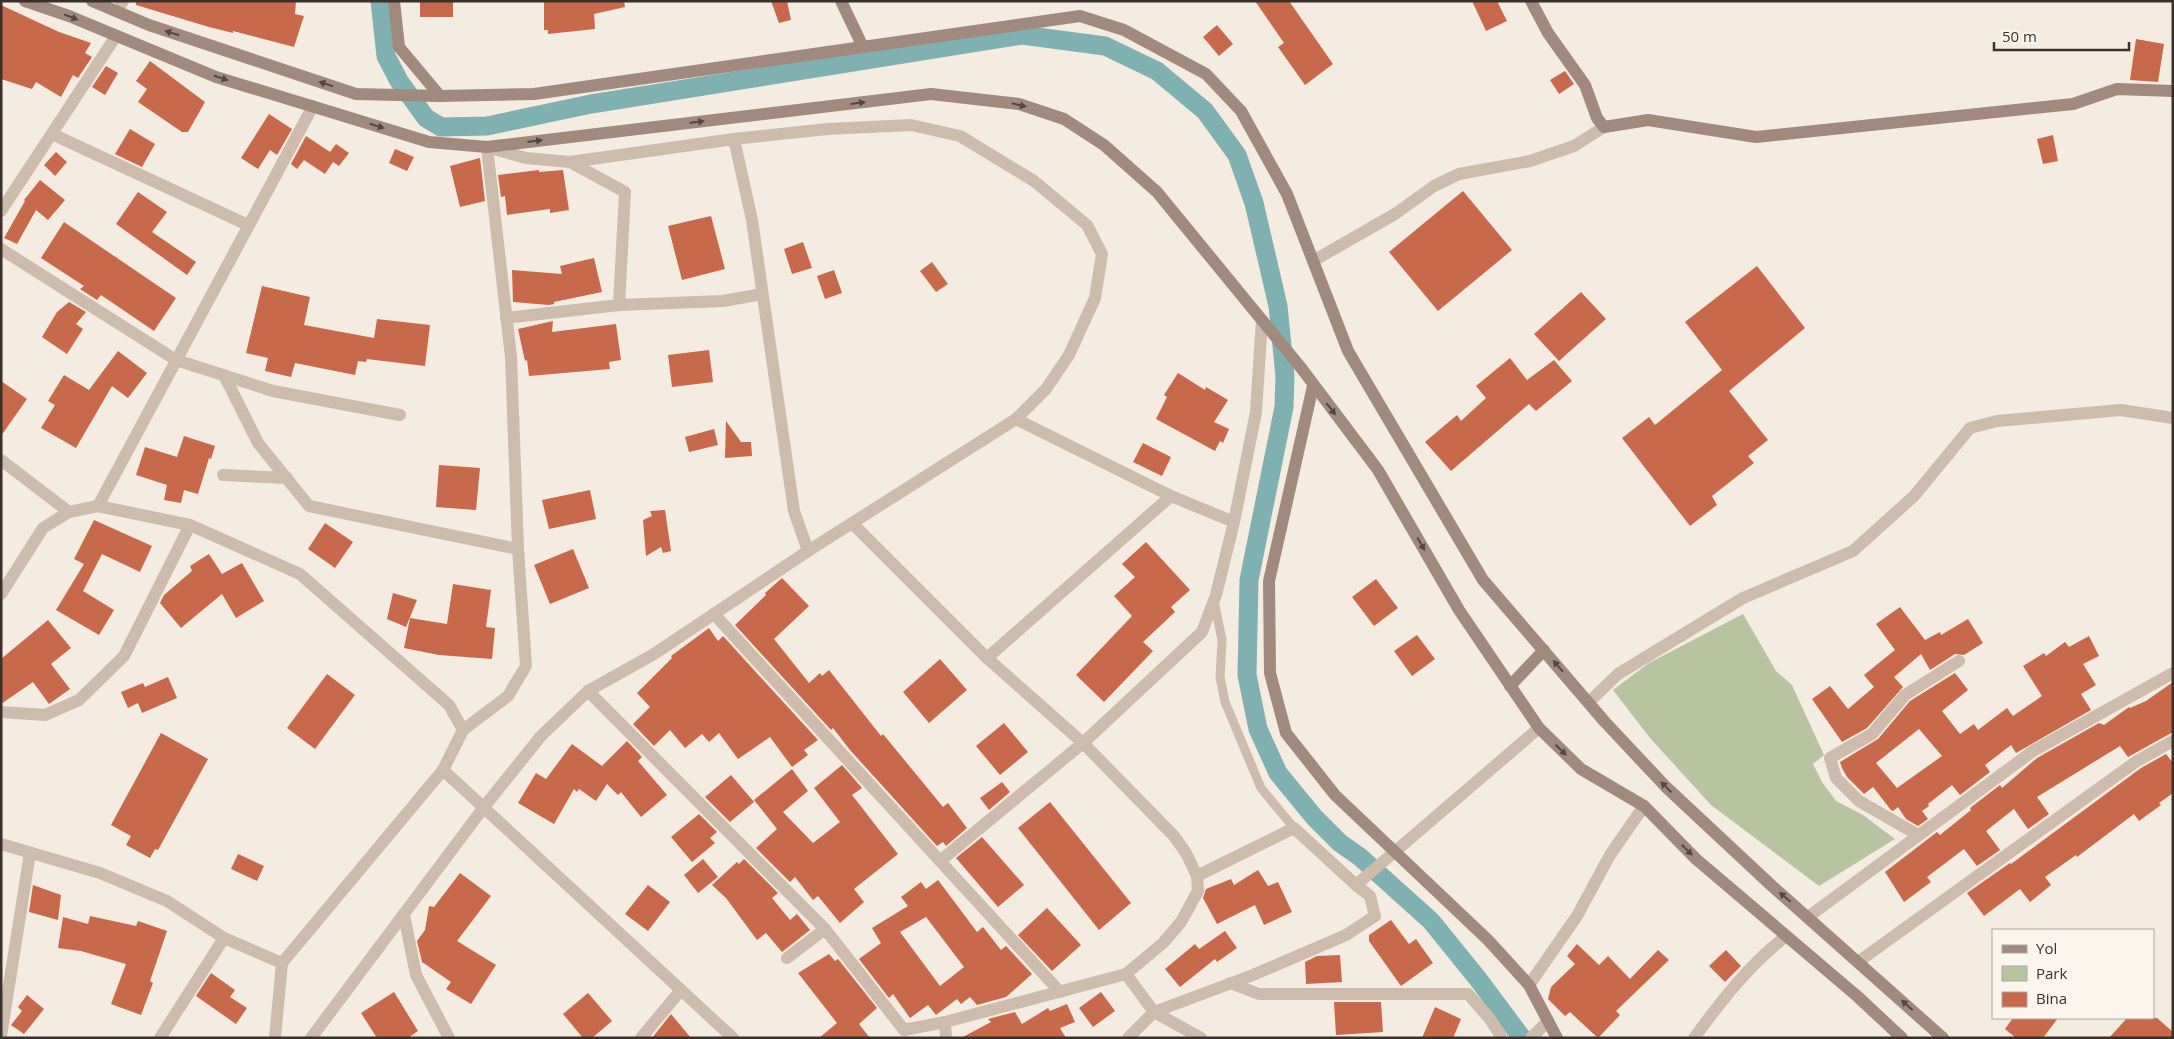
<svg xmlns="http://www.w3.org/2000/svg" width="2174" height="1039" font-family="'Open Sans',sans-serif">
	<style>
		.green { fill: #b8c4a0 }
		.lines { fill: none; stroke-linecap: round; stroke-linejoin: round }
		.canal { stroke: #7fb0b2; stroke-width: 19 }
		.building { fill: #c8694b; fill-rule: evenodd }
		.lane { stroke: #cdbbac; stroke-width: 9 }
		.street { stroke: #cdbbac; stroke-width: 12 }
		.secondary { stroke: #a18a7d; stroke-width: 12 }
		.oneway { fill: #544640 }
	</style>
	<rect width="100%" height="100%" fill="#f4ebe1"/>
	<polygon class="green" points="1743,614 1776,671 1792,685 1824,755 1813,764 1822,782 1836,801 1863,815 1895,839 1819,886 1711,805 1650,738 1613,690 1649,663"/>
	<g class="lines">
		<polyline class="canal" points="380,1 386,56 399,81 426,118 441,127 487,126 591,104 1022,35 1105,46 1157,71 1205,111 1237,155 1254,203 1278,306 1285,376 1284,407 1249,580 1247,675 1258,729 1278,773 1314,817 1340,843 1360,857 1431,921 1478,979 1522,1038"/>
	</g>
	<g class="building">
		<polygon points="136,1 296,1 295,14 304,16 294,47 233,31 233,33 209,27 136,5"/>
		<rect x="420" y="1" width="33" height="16"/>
		<polygon points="544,1 624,1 625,7 594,14 595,29 548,34 548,30 544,30"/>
		<polygon points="771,1 787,1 791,20 779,23"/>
		<polygon points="1255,1 1289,1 1333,64 1305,85 1278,47 1284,43"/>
		<polygon points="1472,1 1497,1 1507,21 1486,31"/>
		<polygon points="1,5 59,32 91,43 85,53 92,57 78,78 73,75 61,97 36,82 32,89 1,79"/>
		<polygon points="1217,25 1233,44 1219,56 1203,37"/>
		<polygon points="2136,39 2164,44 2158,82 2130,80"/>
		<polygon points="150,61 205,102 188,132 182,132 138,102 147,89 136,81"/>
		<polygon points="106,66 118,73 105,95 92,87"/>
		<polygon points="1565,71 1574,84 1559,94 1550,80"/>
		<polygon points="269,114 292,129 277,155 270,150 258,169 241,158"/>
		<polygon points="130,129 155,144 142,167 115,154"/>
		<polygon points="2053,135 2058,161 2043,164 2037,139"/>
		<polygon points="306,136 330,152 336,144 349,153 339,166 333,162 325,174 304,160 297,169 291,164"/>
		<polygon points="395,149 414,157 407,171 389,163"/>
		<polygon points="56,152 67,162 55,176 44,165"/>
		<polygon points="480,158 485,201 460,207 450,166"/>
		<polygon points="539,170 539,172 563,170 569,210 550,213 550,209 507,215 505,196 501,197 498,175"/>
		<polygon points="40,180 65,200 48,220 36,210 17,244 4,238 25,201 24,200"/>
		<polygon points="1463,191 1512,250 1438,311 1389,252"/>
		<polygon points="138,192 167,212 152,232 196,262 187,275 116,224"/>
		<polygon points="711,216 725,269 682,280 668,226"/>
		<polygon points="64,222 176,298 154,331 101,295 97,300 80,289 84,286 41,258"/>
		<polygon points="803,242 812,268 792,274 784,249"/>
		<polygon points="594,258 602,292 554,302 554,304 549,305 513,302 512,270 562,274 560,266"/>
		<polygon points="932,262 948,284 936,292 920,271"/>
		<polygon points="1757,266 1805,328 1729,391 1768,440 1748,456 1754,463 1712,496 1717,505 1690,526 1622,438 1649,417 1655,425 1722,370 1685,322"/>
		<polygon points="834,270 842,293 825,299 817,276"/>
		<polygon points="262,286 310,297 304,325 374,338 377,319 430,325 425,366 367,359 366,362 358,361 355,375 295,363 291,377 265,371 268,358 246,353"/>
		<polygon points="1581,292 1606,319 1559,361 1534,334"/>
		<polygon points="69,302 86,312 76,324 83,329 67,354 42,337 57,312"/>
		<polygon points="553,321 552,332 616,324 621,360 609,362 610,369 529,376 527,360 525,361 518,329"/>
		<polygon points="709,350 713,382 672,387 668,355"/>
		<polygon points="118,351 147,373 128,398 112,386 76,448 41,428 55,405 48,401 64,375 89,390"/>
		<polygon points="1510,358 1527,380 1554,360 1572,381 1536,411 1529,404 1451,471 1425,442 1457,415 1461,421 1486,398 1476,386"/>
		<polygon points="1178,373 1205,390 1206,387 1228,400 1214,422 1229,429 1223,443 1220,441 1215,451 1156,419 1167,397 1164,395"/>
		<polygon points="1,381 27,399 1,436"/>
		<polygon points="726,421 741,442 751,442 752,456 725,458"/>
		<polygon points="714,429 718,445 689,452 685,437"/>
		<polygon points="184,436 215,446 211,459 209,458 198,494 184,490 181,503 164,500 167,485 136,475 145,447 177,457"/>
		<polygon points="1143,443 1171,457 1162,476 1133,462"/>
		<polygon points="439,465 480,468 476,510 436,507"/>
		<polygon points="590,490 596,519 549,529 542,500"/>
		<polygon points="665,510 671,551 663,553 661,547 646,556 643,520 652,516 650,511"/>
		<polygon points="94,520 152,546 140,572 102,554 83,591 114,610 99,635 56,610 84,564 74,559"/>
		<polygon points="325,523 353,542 335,568 308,549"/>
		<polygon points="1146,542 1190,590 1171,607 1175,612 1143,642 1153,651 1104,702 1076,675 1132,616 1114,596 1135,577 1122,564"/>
		<polygon points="573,549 589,588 550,604 534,565"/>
		<polygon points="209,554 222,574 242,563 264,601 236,618 222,594 181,628 160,603 164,595 192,571 190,566"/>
		<polygon points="782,578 809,606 774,639 809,683 820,673 822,676 829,670 881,736 883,734 943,807 948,803 967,828 946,846 943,842 937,846 850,750 833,728 831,730 735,625 766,595 765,593"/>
		<polygon points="1376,579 1398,608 1374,626 1352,597"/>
		<polygon points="453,584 491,590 486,627 495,628 492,659 439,655 404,648 410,618 447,624"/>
		<polygon points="393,593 417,600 406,627 387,619"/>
		<polygon points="1900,607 1925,640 1940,632 1941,635 1968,619 1983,643 1964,655 1955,654 1930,670 1921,654 1894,677 1903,687 1867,728 1842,742 1812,699 1830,686 1848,709 1874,687 1864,675 1895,650 1876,624"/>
		<polygon points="48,620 71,648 51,664 70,689 49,704 33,682 1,704 1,659"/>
		<polygon points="709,628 718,641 723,636 818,740 804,750 808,755 792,767 770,737 738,759 719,733 709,742 702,734 685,748 670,730 654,746 633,724 650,707 637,693 672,658 671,656"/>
		<polygon points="1417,635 1435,659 1412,676 1394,651"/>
		<path d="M2089,636L2099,656L2083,664L2096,685L2081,694L2091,710L2016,753L2011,745L1985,765L1990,772L1960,795L1952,785L1928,804L1929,806L1922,811L1928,819L1918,826L1906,819L1898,807L1893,811L1891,810L1873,787L1864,794L1847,777L1842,768L1840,762L1878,739L1910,701L1955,673L1968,690L1942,711L1960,734L1974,724L1978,730L2007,708L2013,716L2042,696L2023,666L2044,653L2046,656L2065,642L2069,647ZM1919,729L1942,756L1897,788L1876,763Z"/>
		<polygon points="940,659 967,690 929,723 903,692"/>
		<polygon points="327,674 355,695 315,749 287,728"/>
		<polygon points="168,677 177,698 142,713 138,703 128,708 121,692 143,683 145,687"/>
		<polygon points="2173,682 2173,732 2128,757 2120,746 2037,797 2049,814 2028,829 2014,809 1986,831 2000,850 1977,866 1964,849 1927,877 1931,882 1904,902 1885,872 1937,832 1940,835 1971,810 1970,808 2000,785 2002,788 2037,758 2099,723 2104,725 2129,707 2130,708 2146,701"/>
		<polygon points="1004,723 1028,752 1000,775 976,746"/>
		<polygon points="161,733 208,759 158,850 155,849 150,858 126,845 131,836 111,825"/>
		<polygon points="627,741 642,757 638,761 667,795 641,817 621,792 618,795 607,784 596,801 579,789 577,792 574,789 554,824 518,803 536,773 546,779 572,744 602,766"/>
		<polygon points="2166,754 2173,763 2173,793 2159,803 2161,805 2139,821 2134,814 2077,857 2076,855 2045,877 2051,885 2030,902 2020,889 1984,916 1967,893 2010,863 2011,864 2141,768"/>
		<polygon points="842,765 862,788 852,795 898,854 854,889 864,902 840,923 818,896 813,900 795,877 790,882 756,848 777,829 754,800 792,769 808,791 783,812 813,843 840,822 814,788"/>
		<polygon points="731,775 754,802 730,822 705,797"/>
		<polygon points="1002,782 1010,792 989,810 980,798"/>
		<polygon points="1050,802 1131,903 1099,930 1018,828"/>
		<polygon points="699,814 717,832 710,838 715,843 692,862 671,837"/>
		<polygon points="982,837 1024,885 998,907 956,858"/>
		<polygon points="238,854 264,866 257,881 231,869"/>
		<polygon points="703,859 718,877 698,893 684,875"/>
		<polygon points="744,859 778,893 772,898 790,920 797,914 810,930 782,952 766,933 757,940 726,898 712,885 737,862 739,864"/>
		<polygon points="1258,870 1268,886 1278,882 1292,912 1264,925 1255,905 1217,924 1203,898 1206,889 1231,879 1234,885"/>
		<polygon points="460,873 491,896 457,941 496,965 471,1004 446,989 451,982 422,962 417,941 425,930 429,906 434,907"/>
		<path d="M938,880L977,932L983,927L1001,950L1006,946L1032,974L1006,997L977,1005L970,997L961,1004L957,999L936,1015L928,1005L910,1018L893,994L889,998L859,959L881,943L872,928L908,906L901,897L921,882L926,889ZM926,917L964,967L940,986L900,932Z"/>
		<polygon points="33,885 61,895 58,920 29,912"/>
		<polygon points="648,885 670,902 648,931 625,914"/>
		<polygon points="1047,908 1081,945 1052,971 1018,935"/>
		<polygon points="90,916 136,926 138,921 167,931 150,981 153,983 141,1015 111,1004 126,964 81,951 58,948 63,917 88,924"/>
		<polygon points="1391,920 1409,944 1416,939 1433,963 1401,986 1369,941 1369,935"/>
		<polygon points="1225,931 1237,948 1217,962 1215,959 1180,987 1165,969 1195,944 1199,949"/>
		<polygon points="1577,944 1599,965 1608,956 1630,979 1658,950 1669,960 1616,1011 1620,1015 1598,1038 1570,1012 1565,1016 1548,999 1551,987 1575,964 1567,956"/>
		<polygon points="1726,950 1741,966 1725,982 1709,966"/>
		<polygon points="829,954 835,961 838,959 877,1008 859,1024 870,1038 819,1038 837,1023 798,973"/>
		<polygon points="1340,955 1342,982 1306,984 1305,962 1317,956"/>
		<polygon points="211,973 235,990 230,997 247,1008 236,1024 196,996"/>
		<polygon points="394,992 418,1031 408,1038 377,1038 361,1013"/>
		<polygon points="1101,992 1115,1011 1093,1027 1079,1008"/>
		<polygon points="588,993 612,1021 592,1038 583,1038 563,1014"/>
		<polygon points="27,995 44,1009 24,1034 11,1025 22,1011 18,1007"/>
		<polygon points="1334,1002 1381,1002 1383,1032 1336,1035"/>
		<polygon points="1067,1004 1075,1022 1060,1028 1066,1038 961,1038 991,1022 988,1019 1015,1012 1022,1024 1048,1008 1050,1011"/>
		<polygon points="1435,1007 1461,1019 1453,1038 1422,1038"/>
		<polygon points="671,1014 691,1038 652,1038"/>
		<polygon points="2013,1018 2058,1018 2043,1038 2016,1038 2005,1029"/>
		<polygon points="2127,1018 2157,1018 2173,1032 2173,1038 2109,1038"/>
	</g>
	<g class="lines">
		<polyline class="lane" points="1214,601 1222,640 1220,677 1225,702 1261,788 1294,828"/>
		<g class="street">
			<polyline points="117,11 123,1"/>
			<polyline points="52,134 248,225"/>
			<polyline points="570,162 625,192 619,305 723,301 762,294"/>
			<polyline points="1,211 116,36"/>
			<polyline points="1,249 176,360 273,391 400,415"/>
			<polyline points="1313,261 1395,214 1434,186 1459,174 1530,161 1574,146 1604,127"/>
			<polyline points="506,318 619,305"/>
			<polyline points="224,375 258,443 309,506 518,549 526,666 508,696 463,730"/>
			<polyline points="1016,419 1171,496 1234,522"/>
			<polyline points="1,460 69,512"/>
			<polyline points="223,475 287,478"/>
			<polyline points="98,506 313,106"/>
			<polyline points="852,523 987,658 1083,743 940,861"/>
			<polyline points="518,549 511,357 487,147 526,158 570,162 734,139 752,220 794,511 808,551"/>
			<polyline points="1,594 43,528 69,512 98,506 190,525 300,574 449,705 463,730 443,770 282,963 224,938 167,901 100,873 1,844"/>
			<polyline points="714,614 1060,992"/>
			<polyline points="987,658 1171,496"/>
			<polyline points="588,691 825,929 904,1030 945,1022 1126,974 1163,943 1181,922 1198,891 1197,876 1186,853 1174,836 1083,743 1202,632 1216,595 1234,522 1256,412 1262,320"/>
			<polyline points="1589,702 1618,674 1743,598 1853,551 1914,496 1970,428 1997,421 2121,410 2173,418"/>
			<polyline points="1,712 45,715 79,700 124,656 190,525"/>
			<polyline points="443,770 733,1038"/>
			<polyline points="1918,835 1859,801 1836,778 1830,758 1872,734 1905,695 1959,661"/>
			<polyline points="1197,876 1294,828 1356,885"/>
			<polyline points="404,915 416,975 449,1038"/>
			<polyline points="1808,917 2033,751 2173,673"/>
			<polyline points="787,958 825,929"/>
			<polyline points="1858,962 2137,761 2173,741"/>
			<polyline points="1126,974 1154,1012 1201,1038"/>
			<polyline points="1230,983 1259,994 1468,994 1490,1019 1502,1038"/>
			<polyline points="1529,985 1577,916 1610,855 1644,806"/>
			<polyline points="945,1022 946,1038"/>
			<polyline points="1,1036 30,853"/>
			<polyline points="160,1038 224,938"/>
			<polyline points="275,1038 282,963"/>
			<polyline points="311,1038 484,807 541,736 588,691 654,654 808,551 1016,419 1046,389 1069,355 1095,298 1102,254 1087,225 1034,181 960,136 911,125 827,129 734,139"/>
			<polyline points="641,1038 681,990"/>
			<polyline points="1128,1038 1154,1012 1253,975 1346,935 1375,916 1370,896 1356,885 1539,728"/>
			<polyline points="1531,1038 1548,1021"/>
			<path d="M1694,1038C1722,1000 1748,966 1785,937"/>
		</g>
		<g class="secondary">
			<polyline points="25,1 69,16 216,77 429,142 487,147 931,94 1019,104 1064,119 1104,145 1157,192 1302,369 1378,470 1459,610 1539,728 1581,769 1644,806 1696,859 1857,996 1902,1038"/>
			<polyline points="92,1 149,25 356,94 440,96 534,94 1080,16 1124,30 1206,74 1241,111 1287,194 1348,351 1483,580 1605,722 1666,787 1772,886 1943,1038"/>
			<polyline points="394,1 399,47 440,96"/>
			<polyline points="841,1 863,47"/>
			<polyline points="1531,1 1548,33 1585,85 1597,118 1604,127 1648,120 1756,137 2073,104 2117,89 2173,91"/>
			<polyline points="1313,386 1269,581 1270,673 1286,733 1335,795 1488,940 1529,985 1557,1038"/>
			<polyline points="1510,686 1544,650"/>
		</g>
	</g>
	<defs><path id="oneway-solid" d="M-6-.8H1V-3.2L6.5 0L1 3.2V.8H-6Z" transform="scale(1.25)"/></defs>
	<g class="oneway">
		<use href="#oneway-solid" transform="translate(71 17) rotate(21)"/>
		<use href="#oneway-solid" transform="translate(172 33) rotate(-162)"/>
		<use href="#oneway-solid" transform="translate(221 78) rotate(18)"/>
		<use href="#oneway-solid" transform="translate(326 84) rotate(-162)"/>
		<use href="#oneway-solid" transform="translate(858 103) rotate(-7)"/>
		<use href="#oneway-solid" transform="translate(1019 105) rotate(13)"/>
		<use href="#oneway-solid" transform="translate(697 122) rotate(-7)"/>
		<use href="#oneway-solid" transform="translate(377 126) rotate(18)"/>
		<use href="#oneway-solid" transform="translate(535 141) rotate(-7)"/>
		<use href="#oneway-solid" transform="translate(1331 409) rotate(52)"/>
		<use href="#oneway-solid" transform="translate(1421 544) rotate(60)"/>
		<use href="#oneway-solid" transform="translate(1558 666) rotate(-131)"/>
		<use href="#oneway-solid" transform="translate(1561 750) rotate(44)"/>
		<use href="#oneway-solid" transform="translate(1666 787) rotate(-135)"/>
		<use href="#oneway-solid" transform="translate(1687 850) rotate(45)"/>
		<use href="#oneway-solid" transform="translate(1785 897) rotate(-140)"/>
		<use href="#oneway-solid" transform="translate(1907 1005) rotate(-138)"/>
	</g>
	<rect width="2174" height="1039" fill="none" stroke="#3b302b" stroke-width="5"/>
	<rect x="1992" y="929" width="162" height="90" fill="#fbf5ee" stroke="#aea6a0"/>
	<rect x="2002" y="945" width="25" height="8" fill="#a18a7d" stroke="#aea6a0"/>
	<text x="2036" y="954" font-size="15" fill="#3b302b">Yol</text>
	<rect x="2002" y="966" width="25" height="15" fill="#b8c4a0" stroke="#aea6a0"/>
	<text x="2036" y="979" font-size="15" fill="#3b302b">Park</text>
	<rect x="2002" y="992" width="25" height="15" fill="#c8694b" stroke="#aea6a0"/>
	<text x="2036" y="1004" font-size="15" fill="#3b302b">Bina</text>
	<path d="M1994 42v8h135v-8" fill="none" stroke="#3b302b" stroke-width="2.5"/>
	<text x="2002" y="42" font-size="15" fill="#3b302b" stroke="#fbf5ee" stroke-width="4" paint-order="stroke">50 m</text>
</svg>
